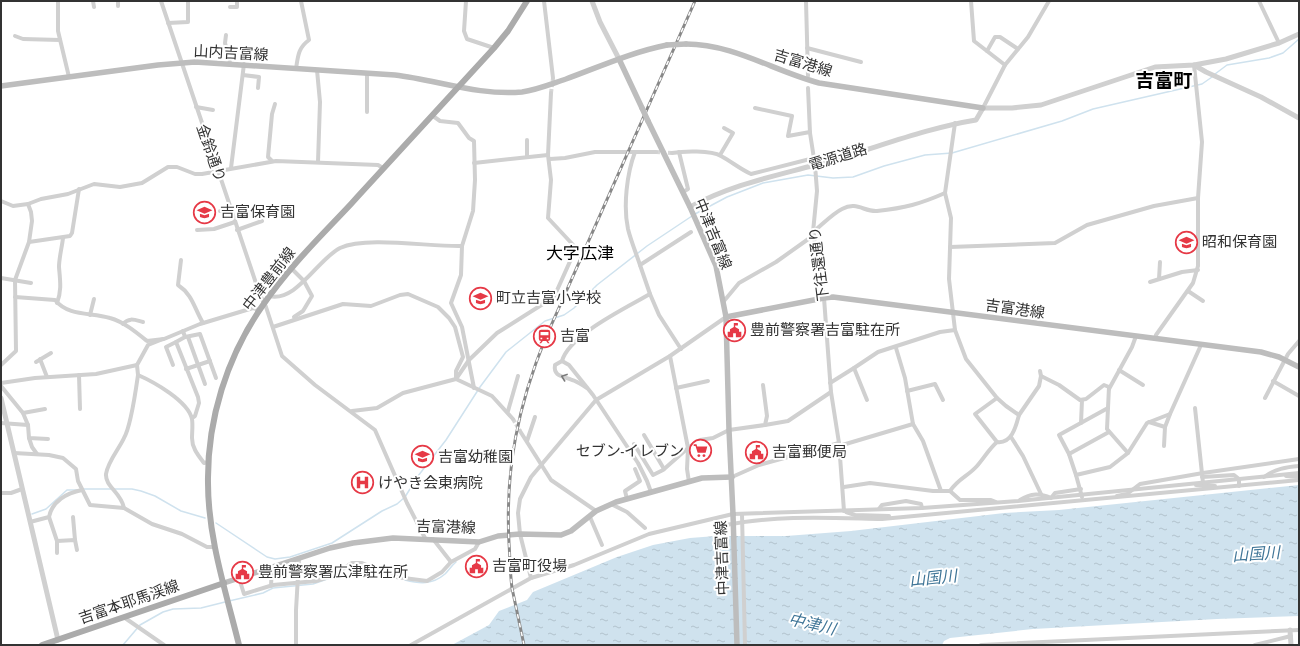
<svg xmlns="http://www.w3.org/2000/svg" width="1300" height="646" font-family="Jost,'Noto Sans JP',sans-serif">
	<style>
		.water { fill: url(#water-ripples) }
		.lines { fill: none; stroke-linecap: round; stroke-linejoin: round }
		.stream { stroke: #cfe2ee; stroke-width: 1.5 }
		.minor-tunnel { stroke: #d6d6d6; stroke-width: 4; stroke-dasharray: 4 2; stroke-linecap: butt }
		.minor { stroke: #d0d0d0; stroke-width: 4 }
		.tertiary { stroke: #d0d0d0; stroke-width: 5 }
		.secondary { stroke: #bdbdbd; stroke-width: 5.5 }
		.primary { stroke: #ababab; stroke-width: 6 }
		.rail-casing { stroke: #888; stroke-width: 3 }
		.rail { stroke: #fff; stroke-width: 1.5; stroke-dasharray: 4.5; stroke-linecap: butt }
		.minor-bridge { stroke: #d0d0d0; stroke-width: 4 }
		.secondary-bridge { stroke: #bdbdbd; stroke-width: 5.5 }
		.oneway { stroke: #7a7a7a }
		.labels { text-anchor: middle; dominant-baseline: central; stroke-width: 4; stroke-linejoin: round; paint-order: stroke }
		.street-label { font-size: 15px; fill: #333; stroke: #fff }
		.poi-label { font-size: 15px; fill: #333; stroke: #fff; text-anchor: start }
		.water-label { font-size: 16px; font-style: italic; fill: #3f7597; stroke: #fff }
		.quarter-label { font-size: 17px; fill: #000; stroke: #fff }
		.district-label { font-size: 19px; font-weight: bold; fill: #000; stroke: #fff }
	</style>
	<defs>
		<pattern id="water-ripples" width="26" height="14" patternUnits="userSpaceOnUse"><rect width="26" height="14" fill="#cfe2ee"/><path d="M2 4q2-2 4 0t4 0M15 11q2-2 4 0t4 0" fill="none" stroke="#b2c2cd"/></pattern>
	</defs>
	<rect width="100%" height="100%" fill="#fff"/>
	<polygon class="water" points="1299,485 1299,616 1217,619 1033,629 950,638 944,641 942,645 452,645 489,625 499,611 527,600 533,592 617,557 653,545 690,538 716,536 786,536 851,531 1004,513 1059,510"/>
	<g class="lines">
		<g class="stream">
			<polyline points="1215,74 1227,65 1269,58 1283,53 1299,39"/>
			<polyline points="695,214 727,197 763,183 808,175 833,178 853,177 884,166 925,155 952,153 1062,121 1093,109 1202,84 1212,77"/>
			<polyline points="83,489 132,489 141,491 155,496 181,511 205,518"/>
			<polyline points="32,514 46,509 67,490 77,490"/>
			<polyline points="216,523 267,557 275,559 290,557 332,543 382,511 397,504 405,497 418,476 446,440 480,387 506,352 545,321 564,315 574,308 597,285 647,246 692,216"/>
			<polyline points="367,567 378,572"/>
			<polyline points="347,569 354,565"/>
			<path d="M405,580C420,584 432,585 445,574C449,570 451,566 456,562"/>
			<polyline points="229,601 263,593 273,588 313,584 333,577"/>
			<polyline points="123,645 140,625 163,612 173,609 201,608 225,602"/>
		</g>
		<g class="minor-tunnel">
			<polyline points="551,93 553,78"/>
			<polyline points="656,152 672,153"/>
			<polyline points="513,419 520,431"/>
		</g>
		<g class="minor">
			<polyline points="58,1 58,31 69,77"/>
			<polyline points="93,1 94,7"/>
			<polyline points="118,1 118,6"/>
			<polyline points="161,1 260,295 266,307 282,356 315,385 375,430 407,503 425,538"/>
			<polyline points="466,1 464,31 467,39 494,48"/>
			<polyline points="544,1 553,78"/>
			<polyline points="806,1 808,76"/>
			<polyline points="971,1 974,41 1005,65"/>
			<polyline points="1259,1 1279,43"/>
			<polyline points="230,7 237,7 237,1"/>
			<polyline points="168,23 188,22 188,1"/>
			<polyline points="226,35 225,43 230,63"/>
			<polyline points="15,36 23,39 60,40"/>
			<polyline points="807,48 861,62"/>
			<polyline points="987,51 995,37 1000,37 1018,49"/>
			<path d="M296,69C298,56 298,48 309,40L301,1"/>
			<polyline points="317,70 320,102 318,162"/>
			<polyline points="367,73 367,112"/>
			<polyline points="243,75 259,77 258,88"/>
			<polyline points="808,88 810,133 815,165 817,191 813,232 824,298 831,392 839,443 844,511"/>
			<polyline points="196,107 213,110"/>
			<polyline points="755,108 792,116 788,136 810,132"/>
			<polyline points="983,108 1005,65 1028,37 1049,1"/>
			<polyline points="433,116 440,121 458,123 469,138 474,141 475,180 473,211 462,246 461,275 451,303 462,327 474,388"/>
			<path d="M635,152C627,173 623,206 628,229C631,241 636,253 640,265"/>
			<polyline points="679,152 688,189 683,192"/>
			<path d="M672,153C683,151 711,150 721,156C732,162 740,169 751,174L814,158"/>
			<polyline points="720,155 733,133 724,128"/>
			<polyline points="527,157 527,140"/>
			<polyline points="550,159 565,158 595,152 656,152"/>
			<polyline points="272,161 268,157 272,114 275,104"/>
			<polyline points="474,163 548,155"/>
			<polyline points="231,168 244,64"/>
			<polyline points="1,201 13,206 28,204 41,199 68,194 94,184 120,187 142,183 168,167 177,167 195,174 202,174 276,161 378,165 383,168"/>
			<polyline points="220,211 230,210"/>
			<polyline points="197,230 214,229 235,222"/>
			<polyline points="237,230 262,221"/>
			<path d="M813,232C822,225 832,214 842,209C857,201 864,212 877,211C905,208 920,204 945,193"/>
			<polyline points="29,242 70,236 72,233 79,189"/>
			<polyline points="950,247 1055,243 1087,225 1154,206 1198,198"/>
			<path d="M181,260L178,285C193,295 194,308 203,323"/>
			<polyline points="292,269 304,281 312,296 303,311 294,317 295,319"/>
			<polyline points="1,278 31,283"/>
			<polyline points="1159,279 1160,262"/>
			<polyline points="1150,282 1182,272 1198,270"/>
			<polyline points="1188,291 1203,301"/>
			<polyline points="650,294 640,265 691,232"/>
			<path d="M269,296C296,303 318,259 340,248C367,236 430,247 462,246"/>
			<path d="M15,297L55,300C69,317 91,312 110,318C124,322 136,332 147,341L164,339L200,324L253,308L259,310"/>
			<polyline points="724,301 739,283 776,262 814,235"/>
			<path d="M57,303C62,290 60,280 59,267C59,258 62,247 63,238"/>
			<polyline points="90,315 94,299"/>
			<path d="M123,324C129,317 135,320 143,322"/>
			<polyline points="273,327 343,304 371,306 400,295 408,294 438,307 449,318 455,327 463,357 456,371 456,379"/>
			<polyline points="183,331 185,337 176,342 198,397 199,403 195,416 192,418"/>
			<polyline points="185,337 200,334 216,378"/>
			<polyline points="188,337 205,384"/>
			<path d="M163,339L148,345L137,365L138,375C154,382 188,401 192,419C193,425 192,432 192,438C192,448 198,455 204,463L208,462"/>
			<polyline points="1155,339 1156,335 1193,283 1198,266 1198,198 1202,142 1194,65"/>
			<polyline points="896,348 905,378 913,424 923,441 941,491"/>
			<polyline points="670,356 688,448 687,469 689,482"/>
			<polyline points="40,359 47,377"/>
			<polyline points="562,361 569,365 593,395 638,463 647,481 651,492"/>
			<polyline points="36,362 51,353"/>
			<polyline points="1,365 16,351 15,280 29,242 32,221 31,212 28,204"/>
			<polyline points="173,365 166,347 176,342"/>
			<polyline points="854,368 878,352 940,332 955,330"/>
			<polyline points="186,369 210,361"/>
			<polyline points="1119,370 1143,385"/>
			<polyline points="1040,371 1041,376 1059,385 1080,400 1086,399 1104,385 1109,387 1107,429 1128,453"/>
			<polyline points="79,375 80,409"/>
			<polyline points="456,379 469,360 497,333 554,297 576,248 548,218 551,180 548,155 551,93"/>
			<polyline points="1273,381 1299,396"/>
			<polyline points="1,383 35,378 96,374 137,365"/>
			<polyline points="830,383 854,368 867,400"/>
			<polyline points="1,386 23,413 45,409"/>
			<path d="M587,388C582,385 577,381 572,380C564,376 553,377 555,365L562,361C569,335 626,308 650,294L659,315L681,349"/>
			<polyline points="676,388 708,381"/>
			<polyline points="1109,389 1132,347 1136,336"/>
			<polyline points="907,391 935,384 943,400"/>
			<polyline points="1265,398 1288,354 1299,341"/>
			<polyline points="1195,408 1203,483"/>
			<polyline points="352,411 377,408 403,393 456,379 492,396 513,419"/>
			<polyline points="508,411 518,376"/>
			<polyline points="1019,415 1039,386 1041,376"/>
			<polyline points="1149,422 1165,427"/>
			<polyline points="1,423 28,425 23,413"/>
			<polyline points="1081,423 1082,400"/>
			<polyline points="28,425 29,438 48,439"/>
			<polyline points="765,425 788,421 831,392"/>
			<polyline points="520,431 551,480 596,511"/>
			<polyline points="644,435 664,469"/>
			<polyline points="1011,437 1023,456 1041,494"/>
			<polyline points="29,438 32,447 37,454"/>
			<polyline points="527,441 535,417"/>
			<polyline points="997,442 975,414 997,398"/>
			<polyline points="634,444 653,475 663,470 688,448 700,440 713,438 729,430 765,425 767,416 763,385"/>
			<polyline points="839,446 913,424"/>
			<polyline points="1164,446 1165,427 1170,414 1201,345"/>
			<polyline points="14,453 49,455 63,458 76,469 78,481 90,505 124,508 152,524 182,534 207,547 215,547"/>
			<polyline points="1069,454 1109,432"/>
			<polyline points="1076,475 1069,454 1059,435 1108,408"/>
			<polyline points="1286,476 1299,477"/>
			<polyline points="732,477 759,465 839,443"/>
			<polyline points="1202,477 1234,475 1239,479 1239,486"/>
			<path d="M1264,477C1275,469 1286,467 1299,466"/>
			<polyline points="1196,485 1215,486"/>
			<path d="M844,487L870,483L933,491H950C959,478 967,477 977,466C984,458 989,449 997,442C1012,444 1016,426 1019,415L1006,406L997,398L966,359L955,330L949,279L951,218L945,193L955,123"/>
			<polyline points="950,491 960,500 991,500 996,502"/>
			<polyline points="1,493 11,493 22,489"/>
			<polyline points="1117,496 1127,494 1140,484 1203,473 1299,459"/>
			<polyline points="1082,497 1076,475 1110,467 1128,453 1147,423 1170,414"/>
			<polyline points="627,499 625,491 640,481 635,469"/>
			<path d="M1020,500C1031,493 1040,493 1051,498L1055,493L1081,489"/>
			<polyline points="611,504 627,512 645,528"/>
			<path d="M124,508C121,492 105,487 106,474C108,461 119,449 124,438C131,426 136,389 138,375"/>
			<polyline points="879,509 882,505 906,501 921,504 922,508"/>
			<polyline points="846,512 855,515 889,516"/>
			<polyline points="49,517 57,541 57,553"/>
			<polyline points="73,517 75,540"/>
			<polyline points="590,517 602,545"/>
			<path d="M30,522L49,517C52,501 67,493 82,490"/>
			<path d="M726,525C777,515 830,518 882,519L1299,480"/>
			<polyline points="433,539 451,562"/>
			<polyline points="57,541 75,540 77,550"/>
			<polyline points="239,578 244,594 273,585 316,581 332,576 352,563 362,563 396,577 427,581 442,572 451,562 475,549 479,542"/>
			<polyline points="531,578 520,534 518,513 520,499 531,477 596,400 670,356 726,317"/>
			<polyline points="271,586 272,567"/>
			<polyline points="125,618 164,645"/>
			<polyline points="296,645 296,610 299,559"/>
			<polyline points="411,645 531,578 574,565 649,534 733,514 922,508 1018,501 1299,473"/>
			<polyline points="981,645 1299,630"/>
			<polyline points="1255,645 1291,636"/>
		</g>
		<g class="tertiary">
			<polyline points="592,1 600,22 619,59"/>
			<polyline points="1194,65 1206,72 1261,97 1299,118"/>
			<path d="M690,207C731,185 771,177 815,165C869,151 921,129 976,120L983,108H1012L1041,105L1155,67L1194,65L1226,59L1279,43L1299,34"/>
			<polyline points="1,398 58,640"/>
			<polyline points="1290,630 1291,645"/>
		</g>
		<g class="secondary">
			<path d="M686,44C733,44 774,71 819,83L983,108"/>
			<polyline points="619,59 642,108"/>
			<path d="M1,86L158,65L195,62L395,75C437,80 479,96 522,92C537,90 551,84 566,79C599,67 632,52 667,45"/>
			<polyline points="648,121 690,207 716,266 726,317 729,430 733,514"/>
			<polyline points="726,317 824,298 833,297 1261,352 1279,357 1299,367"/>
			<polyline points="224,583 330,548 353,543 393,538 479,542 498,536 520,534 561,535 571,531 596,511 616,502 702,478 732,477"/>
		</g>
		<g class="primary">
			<polyline points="42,645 224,583"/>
			<path d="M239,645C226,592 208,538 208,483C207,420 227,356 263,305C288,268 321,236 351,204C398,152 446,101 494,48L508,31L527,1"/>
		</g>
		<defs>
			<path id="rail" d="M524,645C520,626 516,607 512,588C510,573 510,558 509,543C505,469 518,405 546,337L695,1"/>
		</defs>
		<use href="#rail" class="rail-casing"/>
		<use href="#rail" class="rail"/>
		<polyline class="minor-bridge" points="742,514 745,645"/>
		<g class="secondary-bridge">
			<polyline points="667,45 686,44"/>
			<polyline points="642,108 648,121"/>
			<polyline points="733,514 737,645"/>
		</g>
	</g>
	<defs><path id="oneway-chevron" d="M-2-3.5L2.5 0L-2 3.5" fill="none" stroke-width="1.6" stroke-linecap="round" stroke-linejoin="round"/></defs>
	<use class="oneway" href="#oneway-chevron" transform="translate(564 377) rotate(-160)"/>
	<defs>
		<symbol id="school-ring" viewBox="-11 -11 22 22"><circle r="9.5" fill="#fff" stroke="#e63946" stroke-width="1.5"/><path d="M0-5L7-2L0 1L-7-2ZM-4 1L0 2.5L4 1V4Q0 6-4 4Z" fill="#e63946"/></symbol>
		<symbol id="civic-ring" viewBox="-11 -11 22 22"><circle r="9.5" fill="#fff" stroke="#e63946" stroke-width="1.5"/><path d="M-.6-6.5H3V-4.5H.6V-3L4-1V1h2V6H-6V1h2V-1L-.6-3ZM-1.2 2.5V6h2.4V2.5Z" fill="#e63946"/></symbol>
		<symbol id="station-ring" viewBox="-11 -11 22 22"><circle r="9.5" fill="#fff" stroke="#e63946" stroke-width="1.5"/><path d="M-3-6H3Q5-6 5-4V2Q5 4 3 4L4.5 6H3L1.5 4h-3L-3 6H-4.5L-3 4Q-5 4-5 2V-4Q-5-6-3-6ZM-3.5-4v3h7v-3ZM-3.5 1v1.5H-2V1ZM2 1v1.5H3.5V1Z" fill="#e63946"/></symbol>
		<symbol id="supermarket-ring" viewBox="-11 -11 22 22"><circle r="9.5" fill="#fff" stroke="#e63946" stroke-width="1.5"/><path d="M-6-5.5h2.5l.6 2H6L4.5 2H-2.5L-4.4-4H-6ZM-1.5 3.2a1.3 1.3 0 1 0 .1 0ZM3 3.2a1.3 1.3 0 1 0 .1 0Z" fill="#e63946"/></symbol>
		<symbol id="hospital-ring" viewBox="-11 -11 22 22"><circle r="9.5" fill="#fff" stroke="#e63946" stroke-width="1.5"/><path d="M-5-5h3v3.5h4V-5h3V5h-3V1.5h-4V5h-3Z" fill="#e63946"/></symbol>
	</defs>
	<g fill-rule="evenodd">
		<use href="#school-ring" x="192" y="200" width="25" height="25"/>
		<use href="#school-ring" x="1174" y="230" width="25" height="25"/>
		<use href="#school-ring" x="468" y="286" width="25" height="25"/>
		<use href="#civic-ring" x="722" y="318" width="25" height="25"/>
		<use href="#station-ring" x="532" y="324" width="25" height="25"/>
		<use href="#supermarket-ring" x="688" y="438" width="25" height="25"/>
		<use href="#civic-ring" x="744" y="440" width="25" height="25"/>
		<use href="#school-ring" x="410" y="444" width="25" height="25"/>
		<use href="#hospital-ring" x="350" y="470" width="25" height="25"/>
		<use href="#civic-ring" x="464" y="554" width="25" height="25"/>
		<use href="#civic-ring" x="230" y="560" width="25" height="25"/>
	</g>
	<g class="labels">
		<g class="street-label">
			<text transform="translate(231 53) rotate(3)">山内吉富線</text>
			<text transform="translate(803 63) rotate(17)">吉富港線</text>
			<text transform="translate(211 153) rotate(71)">金鈴通り</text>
			<text transform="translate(838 157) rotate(-17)">電源道路</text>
			<text transform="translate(713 234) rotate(68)">中津吉富線</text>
			<text transform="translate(819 264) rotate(-97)">下往還通り</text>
			<text transform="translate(269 279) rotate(-52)">中津豊前線</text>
			<text transform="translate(1015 309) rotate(8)">吉富港線</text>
			<text transform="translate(446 527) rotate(2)">吉富港線</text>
			<text transform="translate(722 558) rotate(-92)">中津吉富線</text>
			<text transform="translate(129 602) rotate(-19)">吉富本耶馬渓線</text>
		</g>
		<g class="poi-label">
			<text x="220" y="212">吉富保育園</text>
			<text x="1202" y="242">昭和保育園</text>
			<text x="496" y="298">町立吉富小学校</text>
			<text x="750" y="330">豊前警察署吉富駐在所</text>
			<text x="560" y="336">吉富</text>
			<text x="684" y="451" text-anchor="end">セブン-イレブン</text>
			<text x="772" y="452">吉富郵便局</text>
			<text x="438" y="457">吉富幼稚園</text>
			<text x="378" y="483">けやき会東病院</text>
			<text x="492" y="566">吉富町役場</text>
			<text x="258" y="572">豊前警察署広津駐在所</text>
		</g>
		<g class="water-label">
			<text transform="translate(1256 554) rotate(-4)">山国川</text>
			<text transform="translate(933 578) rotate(-6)">山国川</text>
			<text transform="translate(812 624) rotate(13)">中津川</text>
		</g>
		<g class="quarter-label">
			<text x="580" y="253">大字広津</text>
		</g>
		<g class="district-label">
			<text x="1164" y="80">吉富町</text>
		</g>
	</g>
	<rect width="1300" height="646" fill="none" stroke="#333333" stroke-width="4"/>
</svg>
